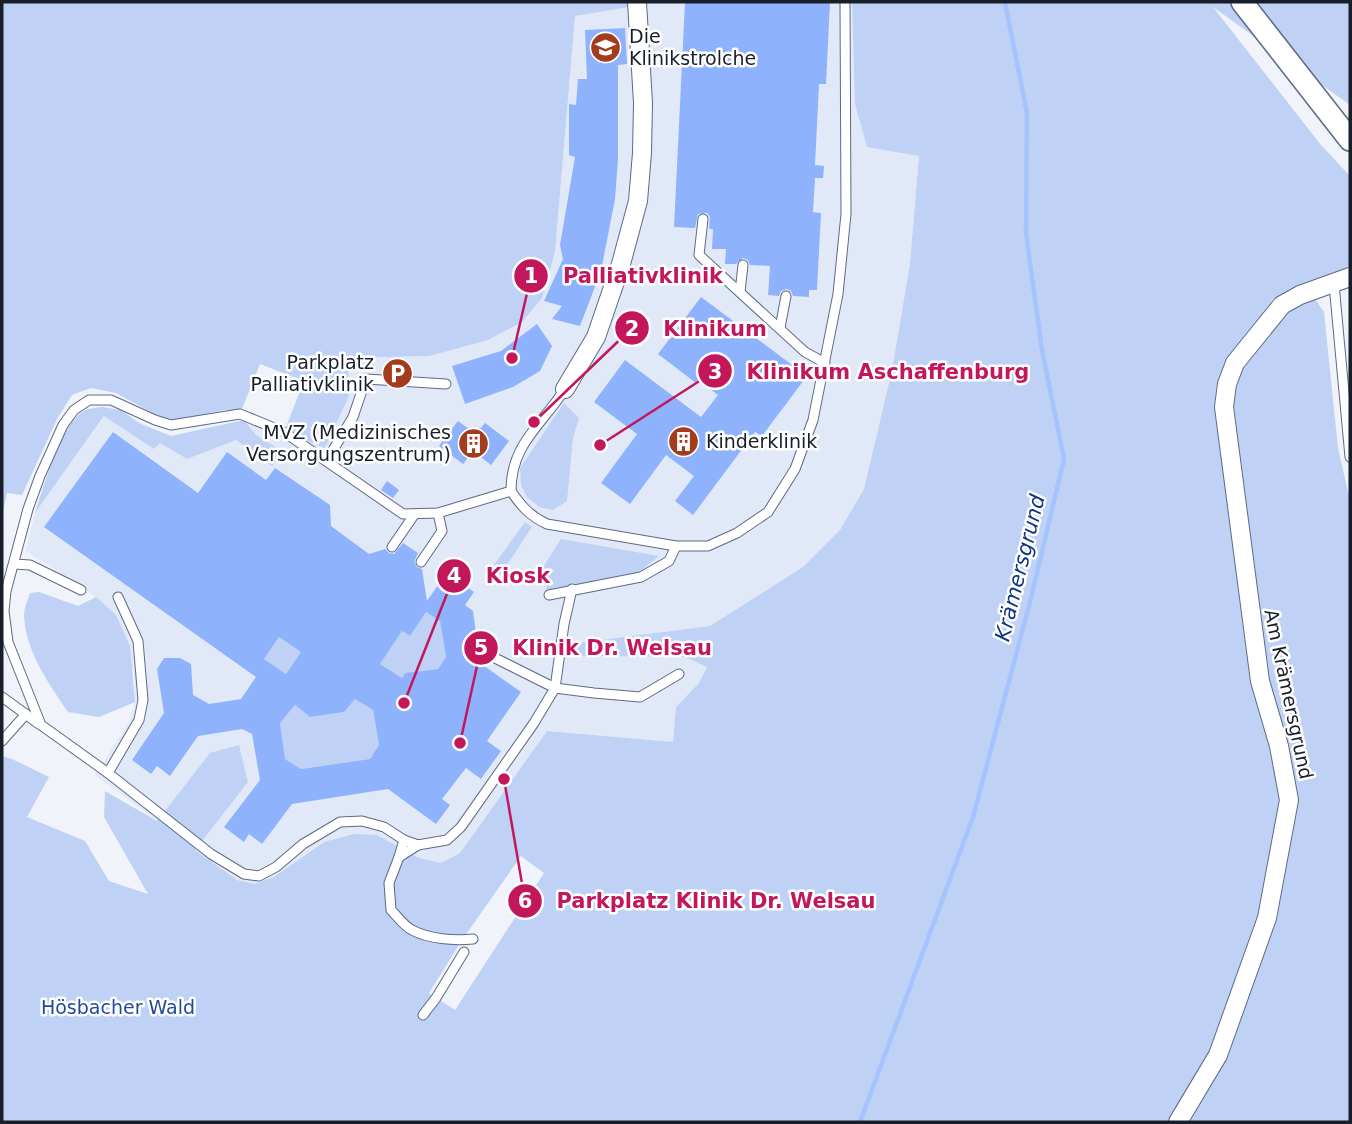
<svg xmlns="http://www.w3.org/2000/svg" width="1352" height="1124" font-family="'DejaVu Sans',sans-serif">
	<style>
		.built { fill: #e1e9f8 }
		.green { fill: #bfd1f4; fill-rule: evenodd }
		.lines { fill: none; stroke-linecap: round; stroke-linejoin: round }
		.stream { stroke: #a5c3fe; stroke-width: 4.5 }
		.building { fill: #8eb3fc; fill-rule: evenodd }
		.service-casing { stroke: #5c6a84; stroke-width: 11 }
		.minor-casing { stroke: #5c6a84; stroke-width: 20 }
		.tertiary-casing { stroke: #5c6a84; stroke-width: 24 }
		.service { stroke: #fff; stroke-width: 9 }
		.minor { stroke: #fff; stroke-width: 18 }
		.tertiary { stroke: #fff; stroke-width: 21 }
		.labels { text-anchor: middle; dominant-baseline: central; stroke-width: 5; stroke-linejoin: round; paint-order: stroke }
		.poi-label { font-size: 19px; fill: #191f2a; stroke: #fff; text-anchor: start }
		.street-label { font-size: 19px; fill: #191f2a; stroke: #fff }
		.park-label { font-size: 19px; fill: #23499c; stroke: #fff }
		.water-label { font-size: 21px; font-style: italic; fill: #0f3384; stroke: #fff }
		.leader { fill: none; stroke: #c2185b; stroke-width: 2.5 }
		.callout-dot { fill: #c2185b; stroke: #fff; stroke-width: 2.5 }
		.mark-label { font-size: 21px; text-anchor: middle; font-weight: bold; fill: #fff }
		.callout-label { font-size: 21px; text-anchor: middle; font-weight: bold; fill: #c2185b; stroke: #fff; stroke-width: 5; stroke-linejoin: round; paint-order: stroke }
	</style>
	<rect width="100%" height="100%" fill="#f0f3fa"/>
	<polygon class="built" points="636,2 852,2 855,104 919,156 910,265 892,370 864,489 840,530 803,567 710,626 572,645 573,656 685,657 708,667 699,683 676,707 673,742 547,731 460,853 441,863 419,858 377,835 324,842 274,877 255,884 237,880 194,850 248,782 239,745 210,754 157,821 95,775 130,721 135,702 134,673 96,597 26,551 35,513 105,416 154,449 160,442 187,459 236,440 272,465 284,452 256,435 240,414 325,448 349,396 348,358 429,356 555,252 575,16 636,6"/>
	<g class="green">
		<polygon points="2,2 636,2 636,6 575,16 555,252 542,298 522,322 488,340 429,356 348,358 349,396 325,448 284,432 304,381 260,364 240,414 225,410 172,421 158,416 116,393 91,388 72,395 57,419 22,495 7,493 2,516"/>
		<path d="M852,2H1350V105L1213,7L1321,145L1350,176V266L1270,301L1315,299L1324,312L1338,448L1350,501V1122H2V756L12,759L49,777L27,817L85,841L109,881L148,894L104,817L105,791L157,821L210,753L239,745L248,782L195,850L237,880L255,884L274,877L324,842L354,834L377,835L419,858L441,863L460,853L547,731L673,742L676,707L699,683L707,667L685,657L572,656L571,644L710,626L803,567L840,530L864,489L892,370L910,264L919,156L867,147L855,104ZM521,856L544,873L455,1010L429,993L462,940Z"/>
		<polygon points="564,403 579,418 573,438 567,501 553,510 539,507 527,497 521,485 520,468"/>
		<path d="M102,407L121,410L139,423L171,436L244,420L256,435L284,452L272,466L236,440L187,459L160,443L154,449L104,416L35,513C43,489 62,419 86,410C91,408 97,408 102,407Z"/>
		<polygon points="525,522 532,527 501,574 494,574 491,569"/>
		<polygon points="561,539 659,556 639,572 547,590 544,566"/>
		<path d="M39,592L78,606L96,597L116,615L130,646L135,702L99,717L68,712C49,684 25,650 24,615C24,608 28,600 30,593Z"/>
		<polygon points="426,612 440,621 446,657 438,669 405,673 402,678 380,664 402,631 410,636"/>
		<polygon points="279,637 301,652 286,674 264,659"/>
		<polygon points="355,699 373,710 379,745 370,759 301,769 285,759 280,723 295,705 310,717 344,712"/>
	</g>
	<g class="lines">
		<polyline class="stream" points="860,1122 973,817 1030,602 1064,459 1042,350 1026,233 1027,113 1005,2"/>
	</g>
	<g class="building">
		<polygon points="685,2 830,2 826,84 819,84 815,165 824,166 823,178 815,178 813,212 821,213 817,290 809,290 809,297 793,296 791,291 787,289 781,291 779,296 768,295 770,266 750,265 748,260 743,258 736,264 725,264 726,249 712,249 713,229 709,229 710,217 707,213 698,214 695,228 674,227"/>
		<polygon points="625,28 627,64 618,65 618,160 615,199 601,271 580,326 552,319 562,306 544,301 563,259 560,245 575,157 569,155 569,104 576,105 578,79 587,79 585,30"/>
		<polygon points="701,297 807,376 762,436 755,432 693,515 675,501 694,476 666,455 630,504 601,483 637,434 594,402 625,360 701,417 718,395 698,380 696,383 658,354"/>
		<polygon points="537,324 552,346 540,371 513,387 465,404 452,366 501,351"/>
		<polygon points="458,421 476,434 485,423 509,441 491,465 473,451 463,464 439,446"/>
		<path d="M113,432L198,493L227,452L266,480L275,468L330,505L331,526L369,554L385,549L389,553L394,554L403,543L418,553L414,562L417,567L422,569L427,601L447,572L474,592L465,605L473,611L480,663L521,692L487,741L501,751L481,779L466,768L442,799L450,805L436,824L388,789L292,804L262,844L249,834L244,842L224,827L260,780L252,734L242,729L198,736L170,776L157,766L151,774L132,760L164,713L157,669L164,658H180L191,664L193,695L209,704L241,699L256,677L44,527ZM426,612L440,621L446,657L438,669L405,673L402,678L380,664L402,631L410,636ZM279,637L301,652L286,674L264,659ZM355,699L373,710L379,745L370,759L301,769L285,759L280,723L295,705L310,717L344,712Z"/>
		<polygon points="387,481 399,490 393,498 381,490"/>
	</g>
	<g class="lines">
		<defs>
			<g id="service">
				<polyline points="703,219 699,255 805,352 825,363"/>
				<polyline points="1334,284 1350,457"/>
				<polyline points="740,292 743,265"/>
				<polyline points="780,328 786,296"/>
				<polyline points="327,460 353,417 366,379 446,384"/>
				<polyline points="511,491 438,513 403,514 284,432 240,414 171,425 155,420 111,400 89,400 74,410 63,425 40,476 28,509 6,591 4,611 8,642 41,725 108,773 211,854 244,874 259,876 276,867 303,844 340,822 362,821 384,827 404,840 418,845 447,840 461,827 534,723 555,688 564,624 572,589"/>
				<path d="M511,491C521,506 530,516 547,524L676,546H708L737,533L768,512L795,469L813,420L838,294L846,214L845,2"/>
				<path d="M511,491C511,444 541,426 565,389"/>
				<polyline points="392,547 414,515"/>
				<polyline points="421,562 442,531 438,513"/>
				<polyline points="14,564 30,565 81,590"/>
				<polyline points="549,595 641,577 669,561 676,546"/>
				<polyline points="487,654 555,688 594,693 640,697 679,674"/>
				<polyline points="2,697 39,724"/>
				<polyline points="2,741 26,714"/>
				<polyline points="108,773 139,720 143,700 138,641 118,597"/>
				<polyline points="404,840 399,857 418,845"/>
				<path d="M399,857L389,883L391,910C398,917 404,926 412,930C429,939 454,941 473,939"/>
				<polyline points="423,1015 436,998 464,952"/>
			</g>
			<g id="minor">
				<polyline points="565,389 596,337 621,264 638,201 642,153 643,103 637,2"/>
				<polyline points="1178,1122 1218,1055 1267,918 1289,800 1279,746 1260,681 1224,407 1227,384 1235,363 1282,305 1300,295 1350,277"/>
			</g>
			<polyline id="tertiary" points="1242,2 1350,140"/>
		</defs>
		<use href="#service" class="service-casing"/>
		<use href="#minor" class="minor-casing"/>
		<use href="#tertiary" class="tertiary-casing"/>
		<use href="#service" class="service"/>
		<use href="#minor" class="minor"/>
		<use href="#tertiary" class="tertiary"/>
	</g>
	<defs>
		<symbol id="school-disc" viewBox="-11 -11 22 22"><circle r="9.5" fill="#a33b1d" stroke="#fff"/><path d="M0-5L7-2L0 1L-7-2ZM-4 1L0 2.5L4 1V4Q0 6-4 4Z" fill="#fff"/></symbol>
		<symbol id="parking-disc" viewBox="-11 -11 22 22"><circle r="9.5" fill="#a33b1d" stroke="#fff"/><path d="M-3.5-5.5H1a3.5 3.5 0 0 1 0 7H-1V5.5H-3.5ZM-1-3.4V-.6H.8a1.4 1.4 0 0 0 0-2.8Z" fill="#fff"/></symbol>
		<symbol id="building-disc" viewBox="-11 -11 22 22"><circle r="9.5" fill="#a33b1d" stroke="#fff"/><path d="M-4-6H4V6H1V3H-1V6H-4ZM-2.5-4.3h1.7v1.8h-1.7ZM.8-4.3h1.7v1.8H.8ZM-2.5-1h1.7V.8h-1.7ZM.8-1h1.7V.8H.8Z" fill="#fff"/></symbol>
	</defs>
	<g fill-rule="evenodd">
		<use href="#school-disc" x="588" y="30" width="35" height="35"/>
		<use href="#parking-disc" x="380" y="356" width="35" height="35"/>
		<use href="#building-disc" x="666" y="424" width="35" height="35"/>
		<use href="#building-disc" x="456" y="426" width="35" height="35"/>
	</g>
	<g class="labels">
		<g class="poi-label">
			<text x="629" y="36">Die<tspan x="629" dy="22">Klinikstrolche</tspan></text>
			<text x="374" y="362" text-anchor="end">Parkplatz<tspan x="374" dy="22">Palliativklinik</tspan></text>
			<text x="451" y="432" text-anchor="end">MVZ (Medizinisches<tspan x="451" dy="22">Versorgungszentrum)</tspan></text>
			<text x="706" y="441">Kinderklinik</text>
		</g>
		<g class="street-label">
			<text transform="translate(1289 694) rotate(78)">Am Krämersgrund</text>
		</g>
		<g class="park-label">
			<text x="118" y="1007">Hösbacher Wald</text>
		</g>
		<g class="water-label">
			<text transform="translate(1020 568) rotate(-76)">Krämersgrund</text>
		</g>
	</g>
	<path class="leader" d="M512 358L531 276M534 422L632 328M600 445L715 371M404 703L454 576M460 743L481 648M504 779L525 901"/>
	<g class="callout-dot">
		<circle cx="512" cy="358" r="7"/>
		<circle cx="534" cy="422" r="7"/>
		<circle cx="600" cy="445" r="7"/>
		<circle cx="404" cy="703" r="7"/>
		<circle cx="460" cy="743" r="7"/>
		<circle cx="504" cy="779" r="7"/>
		<circle cx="531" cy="276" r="18"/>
		<circle cx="632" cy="328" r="18"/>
		<circle cx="715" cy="371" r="18"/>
		<circle cx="454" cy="576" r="18"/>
		<circle cx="481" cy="648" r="18"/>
		<circle cx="525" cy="901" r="18"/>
	</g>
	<g class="mark-label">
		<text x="531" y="283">1</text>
		<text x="632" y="336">2</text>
		<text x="715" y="379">3</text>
		<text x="454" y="583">4</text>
		<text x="481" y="655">5</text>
		<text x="525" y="908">6</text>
	</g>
	<g class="callout-label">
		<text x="643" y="283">Palliativklinik</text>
		<text x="715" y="336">Klinikum</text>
		<text x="888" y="379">Klinikum Aschaffenburg</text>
		<text x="518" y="583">Kiosk</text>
		<text x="612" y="655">Klinik Dr. Welsau</text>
		<text x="716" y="908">Parkplatz Klinik Dr. Welsau</text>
	</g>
	<rect width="1352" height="1124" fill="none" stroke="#191f2a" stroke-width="7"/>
</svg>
